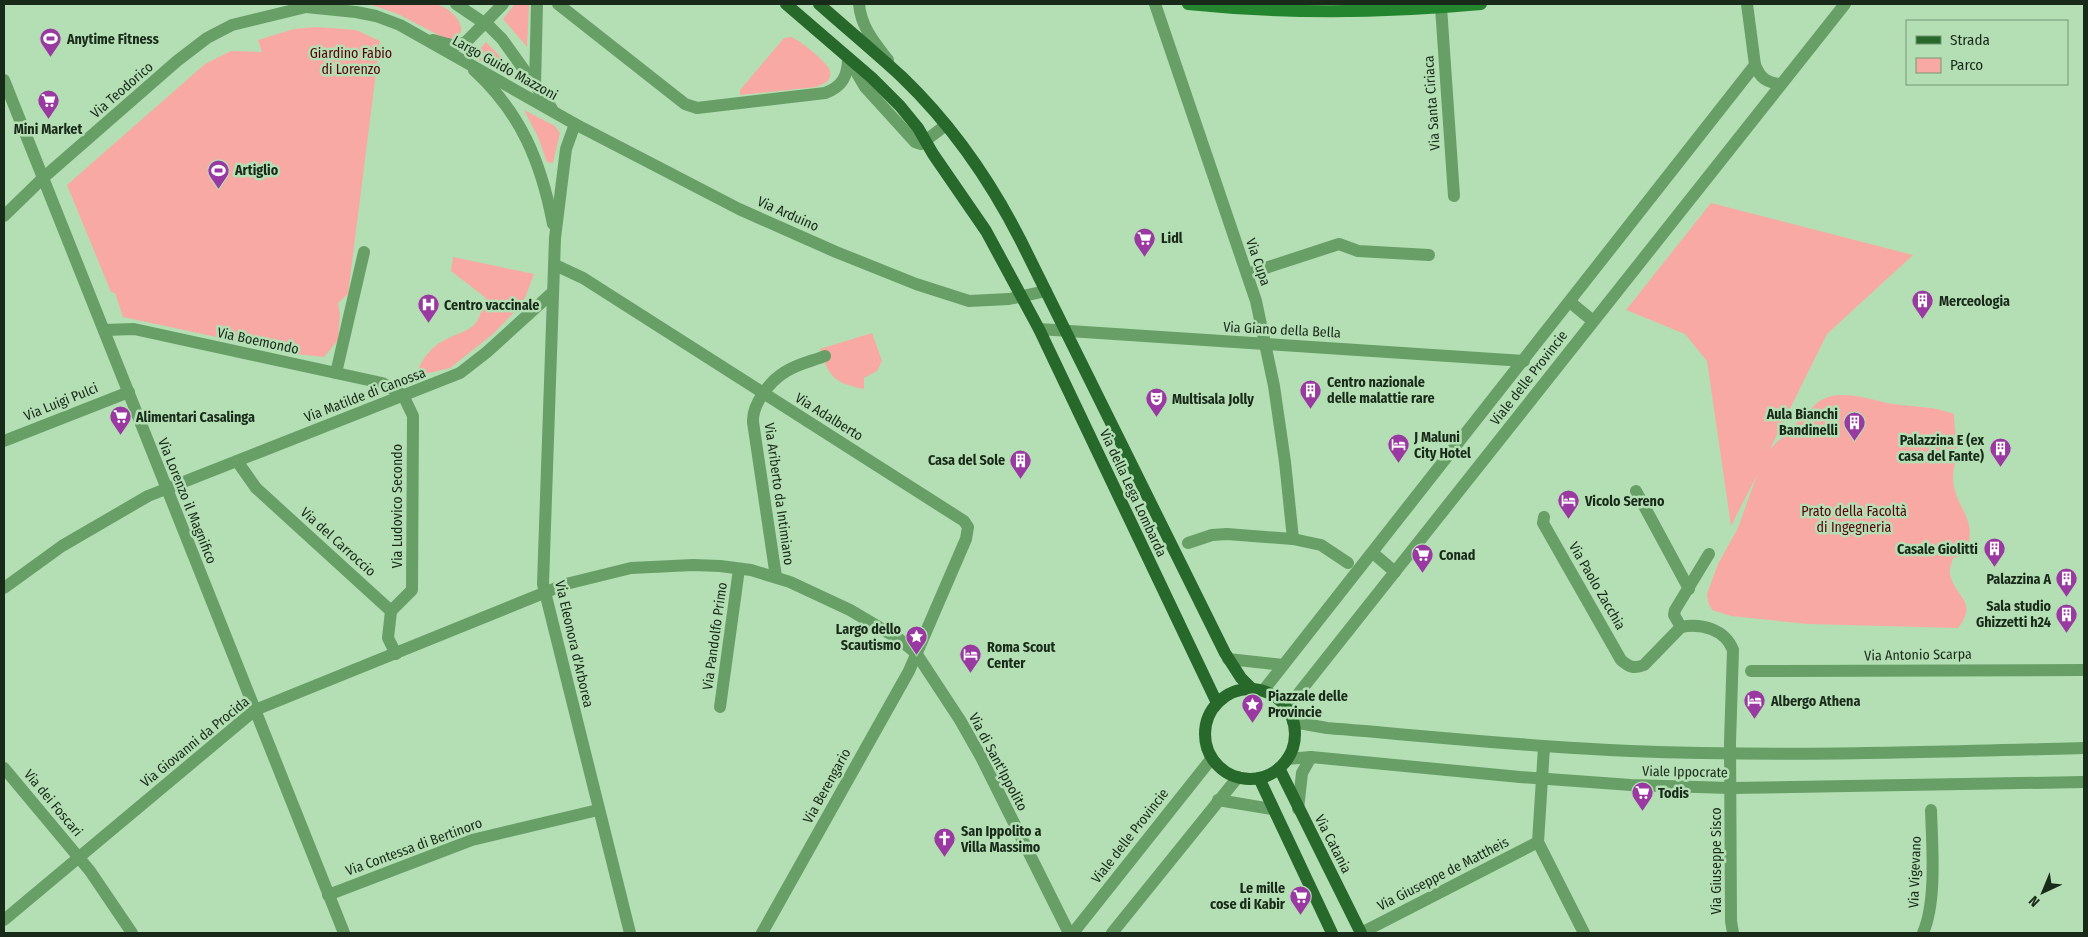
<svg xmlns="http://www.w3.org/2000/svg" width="2088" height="937" font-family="'Fira Sans Condensed',sans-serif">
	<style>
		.green { fill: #f9a9a3 }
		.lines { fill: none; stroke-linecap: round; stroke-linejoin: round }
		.minor { stroke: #679f67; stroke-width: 12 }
		.tertiary { stroke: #679f67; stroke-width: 12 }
		.secondary { stroke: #23852d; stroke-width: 12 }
		.primary { stroke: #27682b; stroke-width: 12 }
		.labels { text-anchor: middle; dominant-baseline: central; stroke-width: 5; stroke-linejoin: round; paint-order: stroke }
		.poi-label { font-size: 14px; font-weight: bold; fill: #1a2a1a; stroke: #b4dfb4; text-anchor: start }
		.park-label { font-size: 14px; fill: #59020b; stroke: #b4dfb4 }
		.street-label { font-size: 14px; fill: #1a2a1a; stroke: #b4dfb4 }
	</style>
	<rect width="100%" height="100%" fill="#b4dfb4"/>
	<g class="green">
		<path d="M369,4C390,4 413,2 433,4C446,5 463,19 461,32L454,39H446L398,14Z"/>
		<polygon points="515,4 529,4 527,47 503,19"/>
		<polygon points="316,27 356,30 380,41 348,294 338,303 340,315 338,340 324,357 295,354 123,317 115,293 111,292 67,185 205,64 231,51 262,52 258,40 294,29"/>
		<path d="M791,37C800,40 827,62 830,71C831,76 829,79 827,82L816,87L740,95V90L784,38Z"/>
		<polygon points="486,42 498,54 518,81 473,57"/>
		<polygon points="524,110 555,126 560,133 553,163 547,162 538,137"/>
		<path d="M1711,203L1913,255L1827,334L1770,449L1818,402C1840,387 1869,400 1893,404C1914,407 1933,406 1954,414C1954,427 1957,440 1956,453C1956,461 1953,469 1953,477C1953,508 1982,520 1964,555L1953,558C1952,562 1949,569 1950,574C1955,598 1979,601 1958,628L1808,624L1731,616L1712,610L1708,602L1707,594L1718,564L1738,528L1757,475L1731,526L1707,361L1685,334L1626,310Z"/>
		<path d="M453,257L534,274L523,303L493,334L450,368L421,375L417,374C420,361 431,347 443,341C454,334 466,333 475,324C480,318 483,306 486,298L451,271Z"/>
		<path d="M872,333L882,361L877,371L864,378V389C835,383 829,378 820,349Z"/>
	</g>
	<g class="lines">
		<g class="minor">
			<path d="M558,4L685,104L697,108L825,93C842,87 848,76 848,58"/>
			<path d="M859,4C861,27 874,42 888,60"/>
			<polyline points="1155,4 1256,301 1274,386 1285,462 1293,539"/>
			<polyline points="1441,7 1454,196"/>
			<polyline points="433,40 455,46 466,42 503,4"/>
			<polyline points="849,60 865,87 915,142 921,144 946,125"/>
			<path d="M1755,65C1760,78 1767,83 1781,84"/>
			<path d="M474,70C521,113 541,162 553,224"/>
			<polyline points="535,85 537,4"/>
			<polyline points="575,124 566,149 555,238 543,584 630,933"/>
			<polyline points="555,265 583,278 964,521 968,527 966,539 909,671 762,933"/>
			<polyline points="1247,274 1339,244 1358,251 1429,255"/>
			<polyline points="1570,302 1593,321"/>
			<polyline points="1039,329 1524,361"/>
			<polyline points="104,330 134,329 382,383 403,395 413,416 412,590 391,611"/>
			<polyline points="336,373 364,252"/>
			<polyline points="4,441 129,392"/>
			<polyline points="237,461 256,488 391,611 388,638 396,654"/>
			<polyline points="1636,491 1689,589"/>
			<path d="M1544,517L1543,523L1621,660C1629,667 1634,669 1644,665L1681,627C1701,623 1725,629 1733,650L1730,742L1731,921L1733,933"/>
			<polyline points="1188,543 1212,535 1227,534 1293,539 1321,545 1348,563"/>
			<polyline points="1373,553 1395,572"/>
			<path d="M776,577L753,422C752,404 770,381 785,372C797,364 812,361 825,356"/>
			<polyline points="4,588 62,546 148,496 460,373 487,352 553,292"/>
			<polyline points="1681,627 1674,615 1675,610 1709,554"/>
			<polyline points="1228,659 1283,665"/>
			<polyline points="1751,671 2084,670"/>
			<polyline points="720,707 739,569"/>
			<polyline points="1544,747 1538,842 1584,933"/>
			<polyline points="4,768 90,871 132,933"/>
			<polyline points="1218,800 1272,809"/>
			<polyline points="1298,809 1302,773 1311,757"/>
			<polyline points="328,895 472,840 598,810"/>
			<polyline points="4,920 255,710 566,584 631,568 693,565 720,566 751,570 790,582 850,610 899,639 916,653 960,720 981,757 1069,933"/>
			<polyline points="1361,933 1538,842"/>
			<path d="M1923,933C1937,901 1932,845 1931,810"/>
		</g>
		<g class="tertiary">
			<polyline points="297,4 306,7 356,12 376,16 400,25 575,124 739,209 836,252 916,284 969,301 1009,299 1046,291"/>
			<polyline points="456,4 490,27 502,39 552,109"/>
			<polyline points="4,80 344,933"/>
			<polyline points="4,216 43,178 177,61 207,38 232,25 306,7"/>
			<polyline points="1263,691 1755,65 1747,4"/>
			<polyline points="1287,708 1845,4"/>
			<path d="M1293,722L1327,728C1428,736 1529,747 1631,751C1782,757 1933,752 2084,748"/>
			<polyline points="1287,759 1311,757 1520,777 1631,785 1730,788 2084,782"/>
			<polyline points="1073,933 1212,758"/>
			<polyline points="1112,933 1238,777"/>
		</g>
		<path class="secondary" d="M1188,4C1285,14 1384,13 1481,4"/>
		<g class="primary">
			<polyline points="786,4 872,78 900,106 918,128 933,154 986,231 1039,329 1217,703"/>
			<path d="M819,4C846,28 875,52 902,77C950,123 991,182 1021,241L1225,653L1241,678L1252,689"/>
			<circle cx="1250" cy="734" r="45"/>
			<polyline points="1279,768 1361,933"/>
			<polyline points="1259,778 1332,933"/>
		</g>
	</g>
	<defs>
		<symbol id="stadium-pin" viewBox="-11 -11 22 30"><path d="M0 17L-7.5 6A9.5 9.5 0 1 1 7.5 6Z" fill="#9939a1" stroke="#b4dfb4"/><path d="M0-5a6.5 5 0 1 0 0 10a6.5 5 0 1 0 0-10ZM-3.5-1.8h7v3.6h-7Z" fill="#fff"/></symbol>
		<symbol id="supermarket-pin" viewBox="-11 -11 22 30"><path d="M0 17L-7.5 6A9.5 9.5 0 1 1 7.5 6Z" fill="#9939a1" stroke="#b4dfb4"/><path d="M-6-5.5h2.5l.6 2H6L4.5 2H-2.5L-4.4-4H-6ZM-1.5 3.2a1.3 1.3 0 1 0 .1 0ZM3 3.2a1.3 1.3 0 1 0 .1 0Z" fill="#fff"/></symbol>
		<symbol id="building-pin" viewBox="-11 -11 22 30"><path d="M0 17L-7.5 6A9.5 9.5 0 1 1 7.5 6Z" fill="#9939a1" stroke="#b4dfb4"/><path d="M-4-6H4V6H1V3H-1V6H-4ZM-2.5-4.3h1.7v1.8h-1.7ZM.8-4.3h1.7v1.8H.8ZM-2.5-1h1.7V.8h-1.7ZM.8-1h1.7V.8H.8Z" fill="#fff"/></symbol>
		<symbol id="hospital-pin" viewBox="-11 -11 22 30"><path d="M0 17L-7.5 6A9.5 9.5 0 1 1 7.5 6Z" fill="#9939a1" stroke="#b4dfb4"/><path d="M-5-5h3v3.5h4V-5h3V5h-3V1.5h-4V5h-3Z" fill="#fff"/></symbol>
		<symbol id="theatre-pin" viewBox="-11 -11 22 30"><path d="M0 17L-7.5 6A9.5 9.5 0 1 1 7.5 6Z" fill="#9939a1" stroke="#b4dfb4"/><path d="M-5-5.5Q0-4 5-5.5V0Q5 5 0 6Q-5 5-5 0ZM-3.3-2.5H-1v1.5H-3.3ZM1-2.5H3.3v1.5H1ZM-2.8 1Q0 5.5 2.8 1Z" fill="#fff"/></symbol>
		<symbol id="hotel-pin" viewBox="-11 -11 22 30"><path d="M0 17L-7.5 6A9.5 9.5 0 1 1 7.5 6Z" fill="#9939a1" stroke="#b4dfb4"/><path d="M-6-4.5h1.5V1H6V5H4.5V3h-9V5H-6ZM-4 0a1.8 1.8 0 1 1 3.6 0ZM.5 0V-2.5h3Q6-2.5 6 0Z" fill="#fff"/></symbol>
		<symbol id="sight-pin" viewBox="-11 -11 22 30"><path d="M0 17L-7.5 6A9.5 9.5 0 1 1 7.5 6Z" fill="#9939a1" stroke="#b4dfb4"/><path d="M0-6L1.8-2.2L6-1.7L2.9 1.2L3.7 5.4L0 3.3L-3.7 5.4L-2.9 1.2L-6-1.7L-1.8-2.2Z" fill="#fff"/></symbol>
		<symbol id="church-pin" viewBox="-11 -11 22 30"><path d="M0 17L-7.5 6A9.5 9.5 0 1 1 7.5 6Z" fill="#9939a1" stroke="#b4dfb4"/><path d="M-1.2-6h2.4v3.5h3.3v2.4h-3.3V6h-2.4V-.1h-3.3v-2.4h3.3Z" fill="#fff"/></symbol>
	</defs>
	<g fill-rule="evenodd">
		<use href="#stadium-pin" x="38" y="26" width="25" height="34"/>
		<use href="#supermarket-pin" x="36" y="88" width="25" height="34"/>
		<use href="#stadium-pin" x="206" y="158" width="25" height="34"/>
		<use href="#supermarket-pin" x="1132" y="226" width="25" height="34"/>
		<use href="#building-pin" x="1910" y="288" width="25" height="34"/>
		<use href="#hospital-pin" x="416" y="292" width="25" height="34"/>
		<use href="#building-pin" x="1298" y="378" width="25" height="34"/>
		<use href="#theatre-pin" x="1144" y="386" width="25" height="34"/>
		<use href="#supermarket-pin" x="108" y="404" width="25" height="34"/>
		<use href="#building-pin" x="1842" y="410" width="25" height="34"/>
		<use href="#hotel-pin" x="1386" y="432" width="25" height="34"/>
		<use href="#building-pin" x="1988" y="436" width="25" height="34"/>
		<use href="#building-pin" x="1008" y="448" width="25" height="34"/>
		<use href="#hotel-pin" x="1556" y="488" width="25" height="34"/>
		<use href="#building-pin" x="1982" y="536" width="25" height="34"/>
		<use href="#supermarket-pin" x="1410" y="542" width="25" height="34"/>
		<use href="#building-pin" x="2054" y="566" width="25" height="34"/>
		<use href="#building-pin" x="2054" y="602" width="25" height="34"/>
		<use href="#sight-pin" x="904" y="624" width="25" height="34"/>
		<use href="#hotel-pin" x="958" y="642" width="25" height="34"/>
		<use href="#hotel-pin" x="1742" y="688" width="25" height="34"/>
		<use href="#sight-pin" x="1240" y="692" width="25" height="34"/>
		<use href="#supermarket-pin" x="1630" y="780" width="25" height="34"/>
		<use href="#church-pin" x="932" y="826" width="25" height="34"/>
		<use href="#supermarket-pin" x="1288" y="884" width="25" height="34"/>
	</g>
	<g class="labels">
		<g class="poi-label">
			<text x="67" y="39">Anytime Fitness</text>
			<text x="48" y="129" text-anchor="middle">Mini Market</text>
			<text x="235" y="170">Artiglio</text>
			<text x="1161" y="238">Lidl</text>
			<text x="1939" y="301">Merceologia</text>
			<text x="444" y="305">Centro vaccinale</text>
			<text x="1327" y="382">Centro nazionale<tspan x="1327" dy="16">delle malattie rare</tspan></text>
			<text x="1172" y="399">Multisala Jolly</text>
			<text x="1838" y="414" text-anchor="end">Aula Bianchi<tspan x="1838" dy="16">Bandinelli</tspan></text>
			<text x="136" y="417">Alimentari Casalinga</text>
			<text x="1414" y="437">J Maluni<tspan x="1414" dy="16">City Hotel</tspan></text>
			<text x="1984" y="440" text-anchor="end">Palazzina E (ex<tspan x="1984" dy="16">casa del Fante)</tspan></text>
			<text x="1005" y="460" text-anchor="end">Casa del Sole</text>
			<text x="1585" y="501">Vicolo Sereno</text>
			<text x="1978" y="549" text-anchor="end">Casale Giolitti</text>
			<text x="1439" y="555">Conad</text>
			<text x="2051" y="579" text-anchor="end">Palazzina A</text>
			<text x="2051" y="606" text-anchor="end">Sala studio<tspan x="2051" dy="16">Ghizzetti h24</tspan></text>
			<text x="901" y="629" text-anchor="end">Largo dello<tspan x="901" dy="16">Scautismo</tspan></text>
			<text x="987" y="647">Roma Scout<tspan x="987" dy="16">Center</tspan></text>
			<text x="1268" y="696">Piazzale delle<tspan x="1268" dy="16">Provincie</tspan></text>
			<text x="1771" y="701">Albergo Athena</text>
			<text x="1658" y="793">Todis</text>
			<text x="961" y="831">San Ippolito a<tspan x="961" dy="16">Villa Massimo</tspan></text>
			<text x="1285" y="888" text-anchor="end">Le mille<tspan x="1285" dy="16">cose di Kabir</tspan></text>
		</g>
		<g class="park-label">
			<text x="351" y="53">Giardino Fabio<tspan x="351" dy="16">di Lorenzo</tspan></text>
			<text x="1854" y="511">Prato della Facoltà<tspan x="1854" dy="16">di Ingegneria</tspan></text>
		</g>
		<g class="street-label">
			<text transform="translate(505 68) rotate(29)">Largo Guido Mazzoni</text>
			<text transform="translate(122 90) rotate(-41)">Via Teodorico</text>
			<text transform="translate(1432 103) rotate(-94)">Via Santa Ciriaca</text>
			<text transform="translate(788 214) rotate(24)">Via Arduino</text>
			<text transform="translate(1258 262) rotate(71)">Via Cupa</text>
			<text transform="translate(1282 330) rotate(3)">Via Giano della Bella</text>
			<text transform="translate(258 341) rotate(12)">Via Boemondo</text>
			<text transform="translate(1529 378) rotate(-52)">Viale delle Provincie</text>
			<text transform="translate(365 395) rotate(-21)">Via Matilde di Canossa</text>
			<text transform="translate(61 402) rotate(-22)">Via Luigi Pulci</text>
			<text transform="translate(829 417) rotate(32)">Via Adalberto</text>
			<text transform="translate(1133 493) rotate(65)">Via della Lega Lombarda</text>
			<text transform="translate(779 494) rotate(82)">Via Ariberto da Intimiano</text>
			<text transform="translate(187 501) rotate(68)">Via Lorenzo il Magnifico</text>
			<text transform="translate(397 506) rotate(-90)">Via Ludovico Secondo</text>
			<text transform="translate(338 542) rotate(42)">Via del Carroccio</text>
			<text transform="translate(1597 586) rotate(60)">Via Paolo Zacchia</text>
			<text transform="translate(715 636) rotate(-82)">Via Pandolfo Primo</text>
			<text transform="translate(574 644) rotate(77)">Via Eleonora d'Arborea</text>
			<text transform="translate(1918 655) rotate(-1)">Via Antonio Scarpa</text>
			<text transform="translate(195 742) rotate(-39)">Via Giovanni da Procida</text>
			<text transform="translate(998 762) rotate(62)">Via di Sant'Ippolito</text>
			<text transform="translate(1685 772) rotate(1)">Viale Ippocrate</text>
			<text transform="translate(827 786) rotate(-61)">Via Berengario</text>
			<text transform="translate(53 803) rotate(50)">Via dei Foscari</text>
			<text transform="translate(1130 836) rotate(-52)">Viale delle Provincie</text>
			<text transform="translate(1333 844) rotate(63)">Via Catania</text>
			<text transform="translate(414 847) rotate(-20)">Via Contessa di Bertinoro</text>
			<text transform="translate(1716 861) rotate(-90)">Via Giuseppe Sisco</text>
			<text transform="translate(1915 872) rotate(-88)">Via Vigevano</text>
			<text transform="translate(1443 874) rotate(-27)">Via Giuseppe de Mattheis</text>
		</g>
	</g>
	<rect width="2088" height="937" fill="none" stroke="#1a2a1a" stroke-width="10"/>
	<rect x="1906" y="20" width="162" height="65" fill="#b4dfb4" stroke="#769776"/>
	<rect x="1916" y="36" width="25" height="8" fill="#27682b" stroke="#769776"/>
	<text x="1950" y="45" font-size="15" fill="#1a2a1a">Strada</text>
	<rect x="1916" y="58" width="25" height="15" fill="#f9a9a3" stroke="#769776"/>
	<text x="1950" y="70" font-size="15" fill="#1a2a1a">Parco</text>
	<g transform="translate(2043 892) rotate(224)" stroke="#b4dfb4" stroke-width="4" paint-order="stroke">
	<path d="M0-4L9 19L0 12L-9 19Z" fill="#1a2a1a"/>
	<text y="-8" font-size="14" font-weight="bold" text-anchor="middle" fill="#1a2a1a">N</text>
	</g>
</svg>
